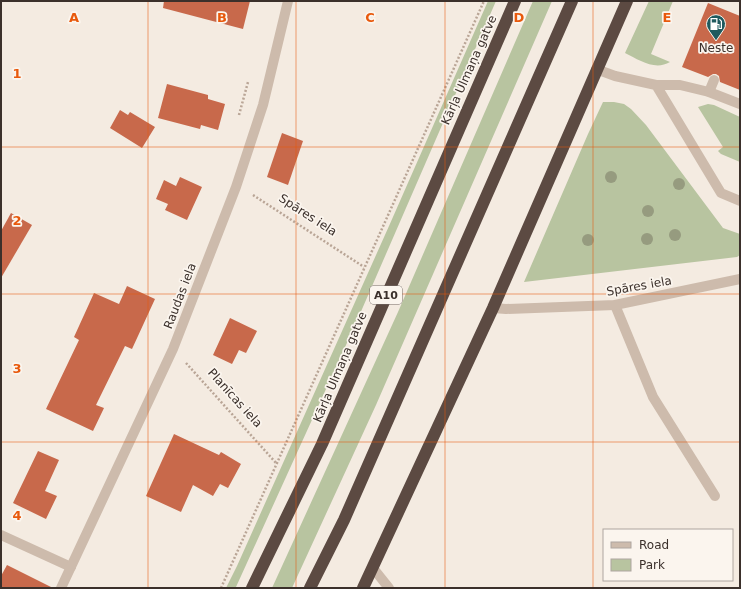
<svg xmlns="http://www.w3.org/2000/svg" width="741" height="589" font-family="'DejaVu Sans',sans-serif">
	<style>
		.green { fill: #b8c4a0 }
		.building { fill: #c8694b }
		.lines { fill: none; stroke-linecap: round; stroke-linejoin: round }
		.path { stroke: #b9a596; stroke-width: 2.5; stroke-dasharray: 2 2; stroke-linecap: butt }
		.lane { stroke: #cdbbac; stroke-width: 10 }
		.street { stroke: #cdbbac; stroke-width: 10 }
		.highway { stroke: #5c4a42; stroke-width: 12 }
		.tree { fill: #969b7f }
		.grid { fill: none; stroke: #e8590c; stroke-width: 1; stroke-opacity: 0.55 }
		.labels { text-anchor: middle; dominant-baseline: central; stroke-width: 3.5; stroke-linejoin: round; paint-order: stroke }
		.shield { fill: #fbf5ee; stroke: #756b66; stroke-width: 1 }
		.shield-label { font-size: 11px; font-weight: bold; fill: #3b302b }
		.poi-label { font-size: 12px; fill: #3b302b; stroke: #fbf5ee }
		.street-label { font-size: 12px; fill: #3b302b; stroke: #fbf5ee }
		.grid-label { font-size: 13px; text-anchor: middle; font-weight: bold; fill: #e8590c; stroke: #fbf5ee; stroke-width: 3.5; stroke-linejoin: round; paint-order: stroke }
	</style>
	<rect width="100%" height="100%" fill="#f4ebe1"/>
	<g class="green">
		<polygon points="488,1 496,1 356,323 236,587 226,588 237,566 389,226"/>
		<polygon points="533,1 552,1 376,405 292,588 272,588 398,312"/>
		<path d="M649,1H673L651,54L670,62C655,71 639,60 625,53Z"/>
		<polygon points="603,102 614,102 624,104 631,109 646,125 723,228 740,234 740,255 737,257 524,282 588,134"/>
		<polygon points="708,104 714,105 740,117 740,162 721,154 718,151 723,147 698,107"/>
	</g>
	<g class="building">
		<polygon points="164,1 250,1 243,29 163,8"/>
		<polygon points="708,3 740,16 740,90 720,82 719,76 716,74 713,74 708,77 682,67"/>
		<polygon points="167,84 208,95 208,99 225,104 218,130 201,125 200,129 158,118"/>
		<polygon points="120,110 128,115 130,112 155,127 142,148 110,128"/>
		<polygon points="282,133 303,141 288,185 267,177"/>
		<polygon points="180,177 202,187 187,220 165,210 168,204 156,199 164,180 176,186"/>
		<polygon points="11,213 32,225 1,278 1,231"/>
		<polygon points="127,286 155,299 132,349 125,346 96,405 104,408 93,431 46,409 79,340 74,337 94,293 119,304"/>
		<polygon points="230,318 257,331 246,353 239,350 232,364 213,355"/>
		<polygon points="174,434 219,455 221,452 241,464 228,488 220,484 213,496 193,485 181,512 146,496"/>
		<polygon points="38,451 59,460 45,491 57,496 46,519 13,503"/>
		<polygon points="7,565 53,588 1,588 1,576"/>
	</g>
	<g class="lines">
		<g class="path">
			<polyline points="239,115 248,82"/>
			<polyline points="253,195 364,267"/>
			<polyline points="186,363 277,464"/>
			<polyline points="221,588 484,1"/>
		</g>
		<g class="lane">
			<polyline points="596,69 615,76 656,85 721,193 740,201"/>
			<polyline points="656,85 680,85 709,92 740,104"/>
			<polyline points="709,92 714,80"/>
			<polyline points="615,305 653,397 715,496"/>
		</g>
		<g class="street">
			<polyline points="493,308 506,309 615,305 740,279"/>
			<polyline points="1,535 71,567"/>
			<polyline points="373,568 389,588"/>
			<polyline points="61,588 173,349 236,187 263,105 288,1"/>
		</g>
		<g class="highway">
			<polyline points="252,588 322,444 515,1"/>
			<polyline points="310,588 344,520 572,1"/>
			<polyline points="363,588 493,308 627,1"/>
		</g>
	</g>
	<g class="tree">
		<circle cx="611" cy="177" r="6"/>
		<circle cx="679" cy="184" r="6"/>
		<circle cx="648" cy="211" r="6"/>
		<circle cx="675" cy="235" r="6"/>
		<circle cx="647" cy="239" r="6"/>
		<circle cx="588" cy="240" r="6"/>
	</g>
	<path class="grid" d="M148,1V588M296,1V588M445,1V588M593,1V588M1,147H740M1,294H740M1,442H740"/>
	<defs>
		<symbol id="fuel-pin" viewBox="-11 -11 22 30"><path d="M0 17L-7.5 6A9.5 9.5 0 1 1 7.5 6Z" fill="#1f5a5e" stroke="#fbf5ee"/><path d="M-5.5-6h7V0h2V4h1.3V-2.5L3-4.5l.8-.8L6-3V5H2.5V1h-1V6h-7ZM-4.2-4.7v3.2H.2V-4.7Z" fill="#fff"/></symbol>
	</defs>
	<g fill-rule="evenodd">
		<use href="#fuel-pin" x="705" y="13" width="22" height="30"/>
	</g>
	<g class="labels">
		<rect class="shield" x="370" y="286" width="32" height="18" rx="3"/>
		<g class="shield-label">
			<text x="386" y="295">A10</text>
		</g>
		<g class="poi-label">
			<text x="716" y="48">Neste</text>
		</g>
		<g class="street-label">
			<text transform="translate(469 70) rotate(-66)">Kārļa Ulmaņa gatve</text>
			<text transform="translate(308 215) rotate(33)">Spāres iela</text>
			<text transform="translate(639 286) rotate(-10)">Spāres iela</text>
			<text transform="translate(180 296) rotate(-69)">Raudas iela</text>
			<text transform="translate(340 367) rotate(-67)">Kārļa Ulmaņa gatve</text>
			<text transform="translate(235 398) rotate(48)">Planīcas iela</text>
		</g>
	</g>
	<g class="grid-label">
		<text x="74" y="22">A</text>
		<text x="222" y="22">B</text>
		<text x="370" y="22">C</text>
		<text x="519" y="22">D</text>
		<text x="667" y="22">E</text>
		<text x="17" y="78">1</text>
		<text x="17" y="225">2</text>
		<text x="17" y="373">3</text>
		<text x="17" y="520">4</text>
	</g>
	<rect width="741" height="589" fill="none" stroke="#3b302b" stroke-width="4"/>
	<rect x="603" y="529" width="130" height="52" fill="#fbf5ee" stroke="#aea6a0"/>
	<rect x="611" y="542" width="20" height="6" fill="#cdbbac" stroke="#aea6a0"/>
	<text x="639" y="549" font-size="12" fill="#3b302b">Road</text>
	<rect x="611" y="559" width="20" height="12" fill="#b8c4a0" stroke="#aea6a0"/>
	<text x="639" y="569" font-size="12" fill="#3b302b">Park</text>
</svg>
